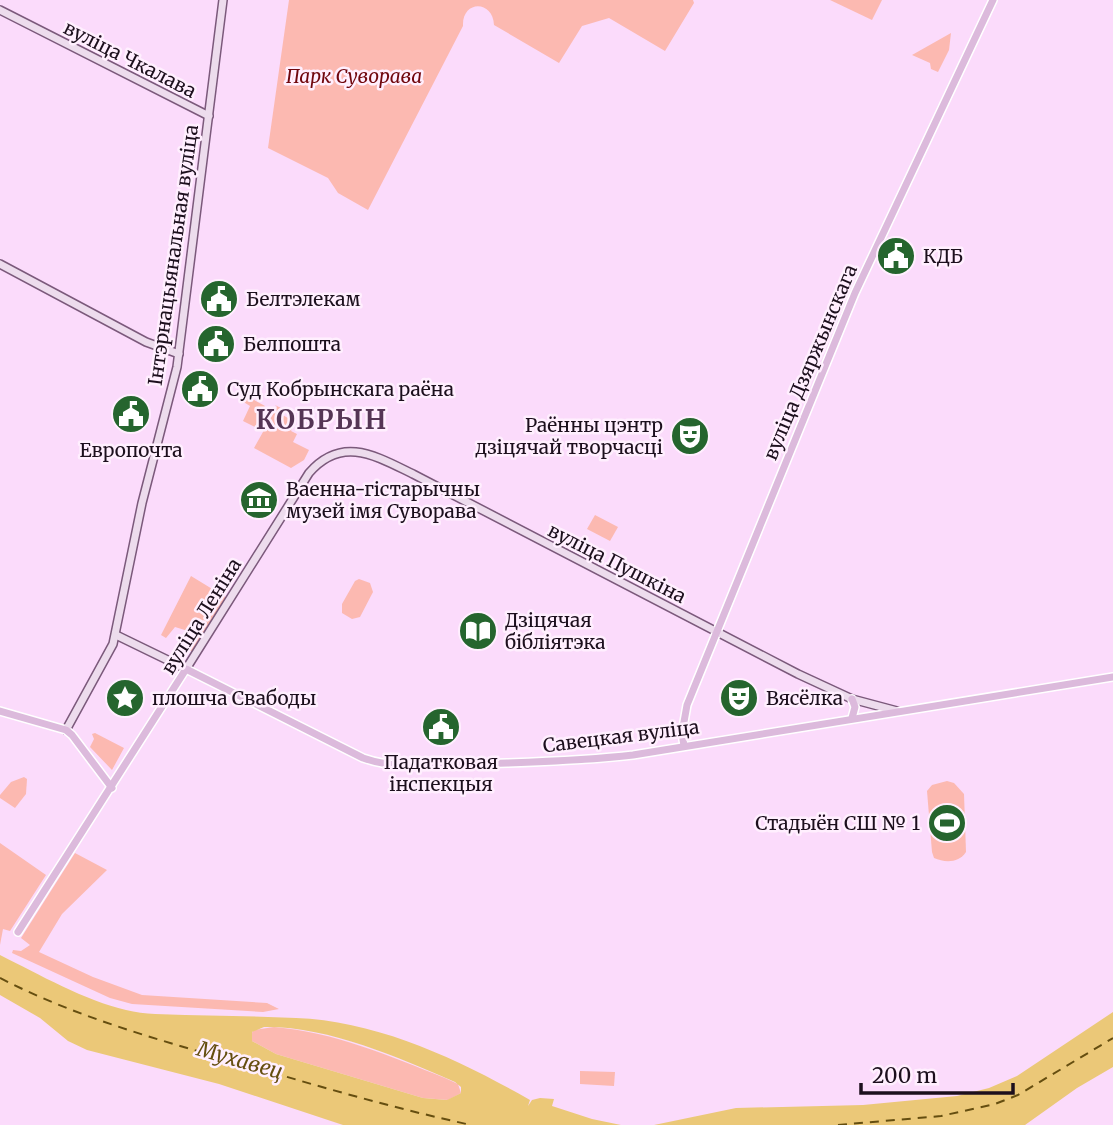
<svg xmlns="http://www.w3.org/2000/svg" width="1113" height="1125" font-family="Merriweather,serif">
	<style>
		.green { fill: #fcb9b1 }
		.water { fill: #ebc878; fill-rule: evenodd }
		.lines { fill: none; stroke-linecap: round; stroke-linejoin: round }
		.ferry { stroke: #654e10; stroke-width: 2; stroke-dasharray: 9 7; stroke-linecap: butt }
		.secondary-casing { stroke: #7b597b; stroke-width: 10 }
		.primary-casing { stroke: #fff; stroke-width: 10 }
		.secondary { stroke: #eddced; stroke-width: 7 }
		.primary { stroke: #dcbadc; stroke-width: 7 }
		.labels { text-anchor: middle; dominant-baseline: central; stroke-width: 5; stroke-linejoin: round; paint-order: stroke }
		.street-label { font-size: 19px; fill: #1c0f1d; stroke: #ffeffe }
		.park-label { font-size: 19px; font-style: italic; fill: #71070d; stroke: #ffeffe }
		.poi-label { font-size: 19px; fill: #1c0f1d; stroke: #ffeffe; text-anchor: start }
		.water-label { font-size: 21px; font-style: italic; fill: #654e10; stroke: #ffeffe }
		.district-label { font-size: 26px; font-weight: bold; letter-spacing: 2px; fill: #553555; stroke: #ffeffe }
	</style>
	<rect width="100%" height="100%" fill="#fbdbfb"/>
	<g class="green">
		<path d="M289,0H693L694,3L665,51L609,18L582,26L559,63L494,25C493,0 462,0 463,26L368,210L338,193L328,178L268,148Z"/>
		<polygon points="830,0 882,0 872,20"/>
		<polygon points="951,33 949,50 938,72 931,69 930,63 912,55"/>
		<polygon points="245,395 265,406 255,427 243,421 250,406 242,401"/>
		<polygon points="275,405 281,408 279,413 295,422 291,431 297,434 293,442 309,450 304,460 291,468 254,448 277,407"/>
		<polygon points="595,515 618,527 610,541 587,529"/>
		<polygon points="191,576 227,598 193,652 187,649 190,636 188,631 175,627 166,638 161,635"/>
		<polygon points="359,579 370,583 373,592 360,617 352,619 342,613 342,604 355,581"/>
		<polygon points="95,733 124,748 112,770 90,747 94,739 92,734"/>
		<polygon points="24,777 27,779 26,794 15,808 0,798 0,795 11,782"/>
		<path d="M947,781L954,783L964,794L966,852C959,863 945,863 934,858L932,852L927,791L932,785Z"/>
		<polygon points="0,843 46,875 10,931 3,929 0,945"/>
		<polygon points="75,853 107,870 62,914 39,952 93,977 142,995 267,1003 279,1009 263,1012 132,1004 110,998 12,953 13,950 21,951 30,945 21,938"/>
		<path d="M274,1027C334,1032 390,1056 445,1078L458,1084L461,1093L448,1100L423,1098L276,1054L252,1041L250,1035L254,1030Z"/>
		<polygon points="580,1071 615,1072 614,1086 580,1084"/>
	</g>
	<g class="water">
		<path d="M0,955C38,974 86,1001 126,1010C145,1015 165,1014 185,1015C222,1016 259,1016 296,1018C378,1021 460,1060 530,1100L528,1106L532,1100L540,1098L554,1099L552,1106L592,1119L621,1125H343L219,1084L87,1050L68,1041L40,1018L0,995ZM264,1027C328,1026 397,1057 455,1082L461,1087V1093L447,1100L423,1098L276,1054L252,1041V1032Z"/>
		<polygon points="1113,1012 1113,1067 1077,1088 1025,1125 654,1125 736,1108 863,1105 957,1096 989,1088 1017,1076"/>
	</g>
	<g class="lines">
		<g class="ferry">
			<path d="M0,978C76,1017 158,1040 240,1063C317,1086 393,1108 471,1125"/>
			<polyline points="838,1125 941,1116 995,1104 1018,1095 1113,1038"/>
		</g>
		<defs>
			<g id="secondary">
				<polyline points="0,10 209,116"/>
				<polyline points="0,264 146,342 179,354"/>
				<path d="M116,635L186,669L309,473C342,435 376,456 413,474L798,674L852,699L897,711"/>
				<polyline points="66,730 113,644 142,503 177,367 223,0"/>
			</g>
			<g id="primary">
				<polyline points="852,699 855,707 852,718"/>
				<polyline points="0,711 66,730 72,735 112,788"/>
				<polyline points="684,746 682,733 687,705 855,293 993,0"/>
				<path d="M18,932L186,669L363,758C400,771 443,765 482,764C532,762 583,761 633,755L1113,677"/>
			</g>
		</defs>
		<use href="#secondary" class="secondary-casing"/>
		<use href="#primary" class="primary-casing"/>
		<use href="#secondary" class="secondary"/>
		<use href="#primary" class="primary"/>
	</g>
	<defs>
		<symbol id="civic-disc" viewBox="-11 -11 22 22"><circle r="9.5" fill="#25652e" stroke="#ffeffe"/><path d="M-.6-6.5H3V-4.5H.6V-3L4-1V1h2V6H-6V1h2V-1L-.6-3ZM-1.2 2.5V6h2.4V2.5Z" fill="#fff"/></symbol>
		<symbol id="theatre-disc" viewBox="-11 -11 22 22"><circle r="9.5" fill="#25652e" stroke="#ffeffe"/><path d="M-5-5.5Q0-4 5-5.5V0Q5 5 0 6Q-5 5-5 0ZM-3.3-2.5H-1v1.5H-3.3ZM1-2.5H3.3v1.5H1ZM-2.8 1Q0 5.5 2.8 1Z" fill="#fff"/></symbol>
		<symbol id="museum-disc" viewBox="-11 -11 22 22"><circle r="9.5" fill="#25652e" stroke="#ffeffe"/><path d="M0-6L6-3V-2H-6V-3ZM-5-1h2V3h-2ZM-1-1h2V3h-2ZM3-1h2V3H3ZM-6 4H6V6H-6Z" fill="#fff"/></symbol>
		<symbol id="library-disc" viewBox="-11 -11 22 22"><circle r="9.5" fill="#25652e" stroke="#ffeffe"/><path d="M-6-4Q-3-5.5-.7-3.5V5Q-3 3-6 4ZM6-4Q3-5.5 .7-3.5V5Q3 3 6 4Z" fill="#fff"/></symbol>
		<symbol id="sight-disc" viewBox="-11 -11 22 22"><circle r="9.5" fill="#25652e" stroke="#ffeffe"/><path d="M0-6L1.8-2.2L6-1.7L2.9 1.2L3.7 5.4L0 3.3L-3.7 5.4L-2.9 1.2L-6-1.7L-1.8-2.2Z" fill="#fff"/></symbol>
		<symbol id="stadium-disc" viewBox="-11 -11 22 22"><circle r="9.5" fill="#25652e" stroke="#ffeffe"/><path d="M0-5a6.5 5 0 1 0 0 10a6.5 5 0 1 0 0-10ZM-3.5-1.8h7v3.6h-7Z" fill="#fff"/></symbol>
	</defs>
	<g fill-rule="evenodd">
		<use href="#civic-disc" x="874" y="234" width="44" height="44"/>
		<use href="#civic-disc" x="197" y="277" width="44" height="44"/>
		<use href="#civic-disc" x="194" y="322" width="44" height="44"/>
		<use href="#civic-disc" x="178" y="367" width="44" height="44"/>
		<use href="#civic-disc" x="109" y="392" width="44" height="44"/>
		<use href="#theatre-disc" x="668" y="414" width="44" height="44"/>
		<use href="#museum-disc" x="237" y="478" width="44" height="44"/>
		<use href="#library-disc" x="456" y="609" width="44" height="44"/>
		<use href="#sight-disc" x="103" y="676" width="44" height="44"/>
		<use href="#theatre-disc" x="717" y="676" width="44" height="44"/>
		<use href="#civic-disc" x="419" y="705" width="44" height="44"/>
		<use href="#stadium-disc" x="925" y="801" width="44" height="44"/>
	</g>
	<g class="labels">
		<g class="street-label">
			<text transform="translate(130 59) rotate(27)">вуліца Чкалава</text>
			<text transform="translate(173 255) rotate(-82)">Інтэрнацыянальная вуліца</text>
			<text transform="translate(810 362) rotate(-67)">вуліца Дзяржынскага</text>
			<text transform="translate(617 563) rotate(27)">вуліца Пушкіна</text>
			<text transform="translate(201 616) rotate(-58)">вуліца Леніна</text>
			<text transform="translate(621 736) rotate(-7)">Савецкая вуліца</text>
		</g>
		<g class="park-label">
			<text x="354" y="76">Парк Суворава</text>
		</g>
		<g class="poi-label">
			<text x="923" y="256">КДБ</text>
			<text x="246" y="299">Белтэлекам</text>
			<text x="243" y="344">Белпошта</text>
			<text x="227" y="389">Суд Кобрынскага раёна</text>
			<text x="663" y="425" text-anchor="end">Раённы цэнтр<tspan x="663" dy="22">дзіцячай творчасці</tspan></text>
			<text x="131" y="450" text-anchor="middle">Европочта</text>
			<text x="286" y="489">Ваенна-гістарычны<tspan x="286" dy="22">музей імя Суворава</tspan></text>
			<text x="505" y="620">Дзіцячая<tspan x="505" dy="22">бібліятэка</tspan></text>
			<text x="152" y="698">плошча Свабоды</text>
			<text x="766" y="698">Вясёлка</text>
			<text x="441" y="762" text-anchor="middle">Падатковая<tspan x="441" dy="22">інспекцыя</tspan></text>
			<text x="920" y="823" text-anchor="end">Стадыён СШ № 1</text>
		</g>
		<g class="water-label">
			<text transform="translate(240 1060) rotate(16)">Мухавец</text>
		</g>
		<g class="district-label">
			<text x="322" y="419">КОБРЫН</text>
		</g>
	</g>
	<path d="M861 1083v10h152v-10" fill="none" stroke="#1c0f1d" stroke-width="3.5"/>
	<text x="872" y="1083" font-size="21" fill="#1c0f1d" stroke="#ffeffe" stroke-width="5" paint-order="stroke">200 m</text>
</svg>
